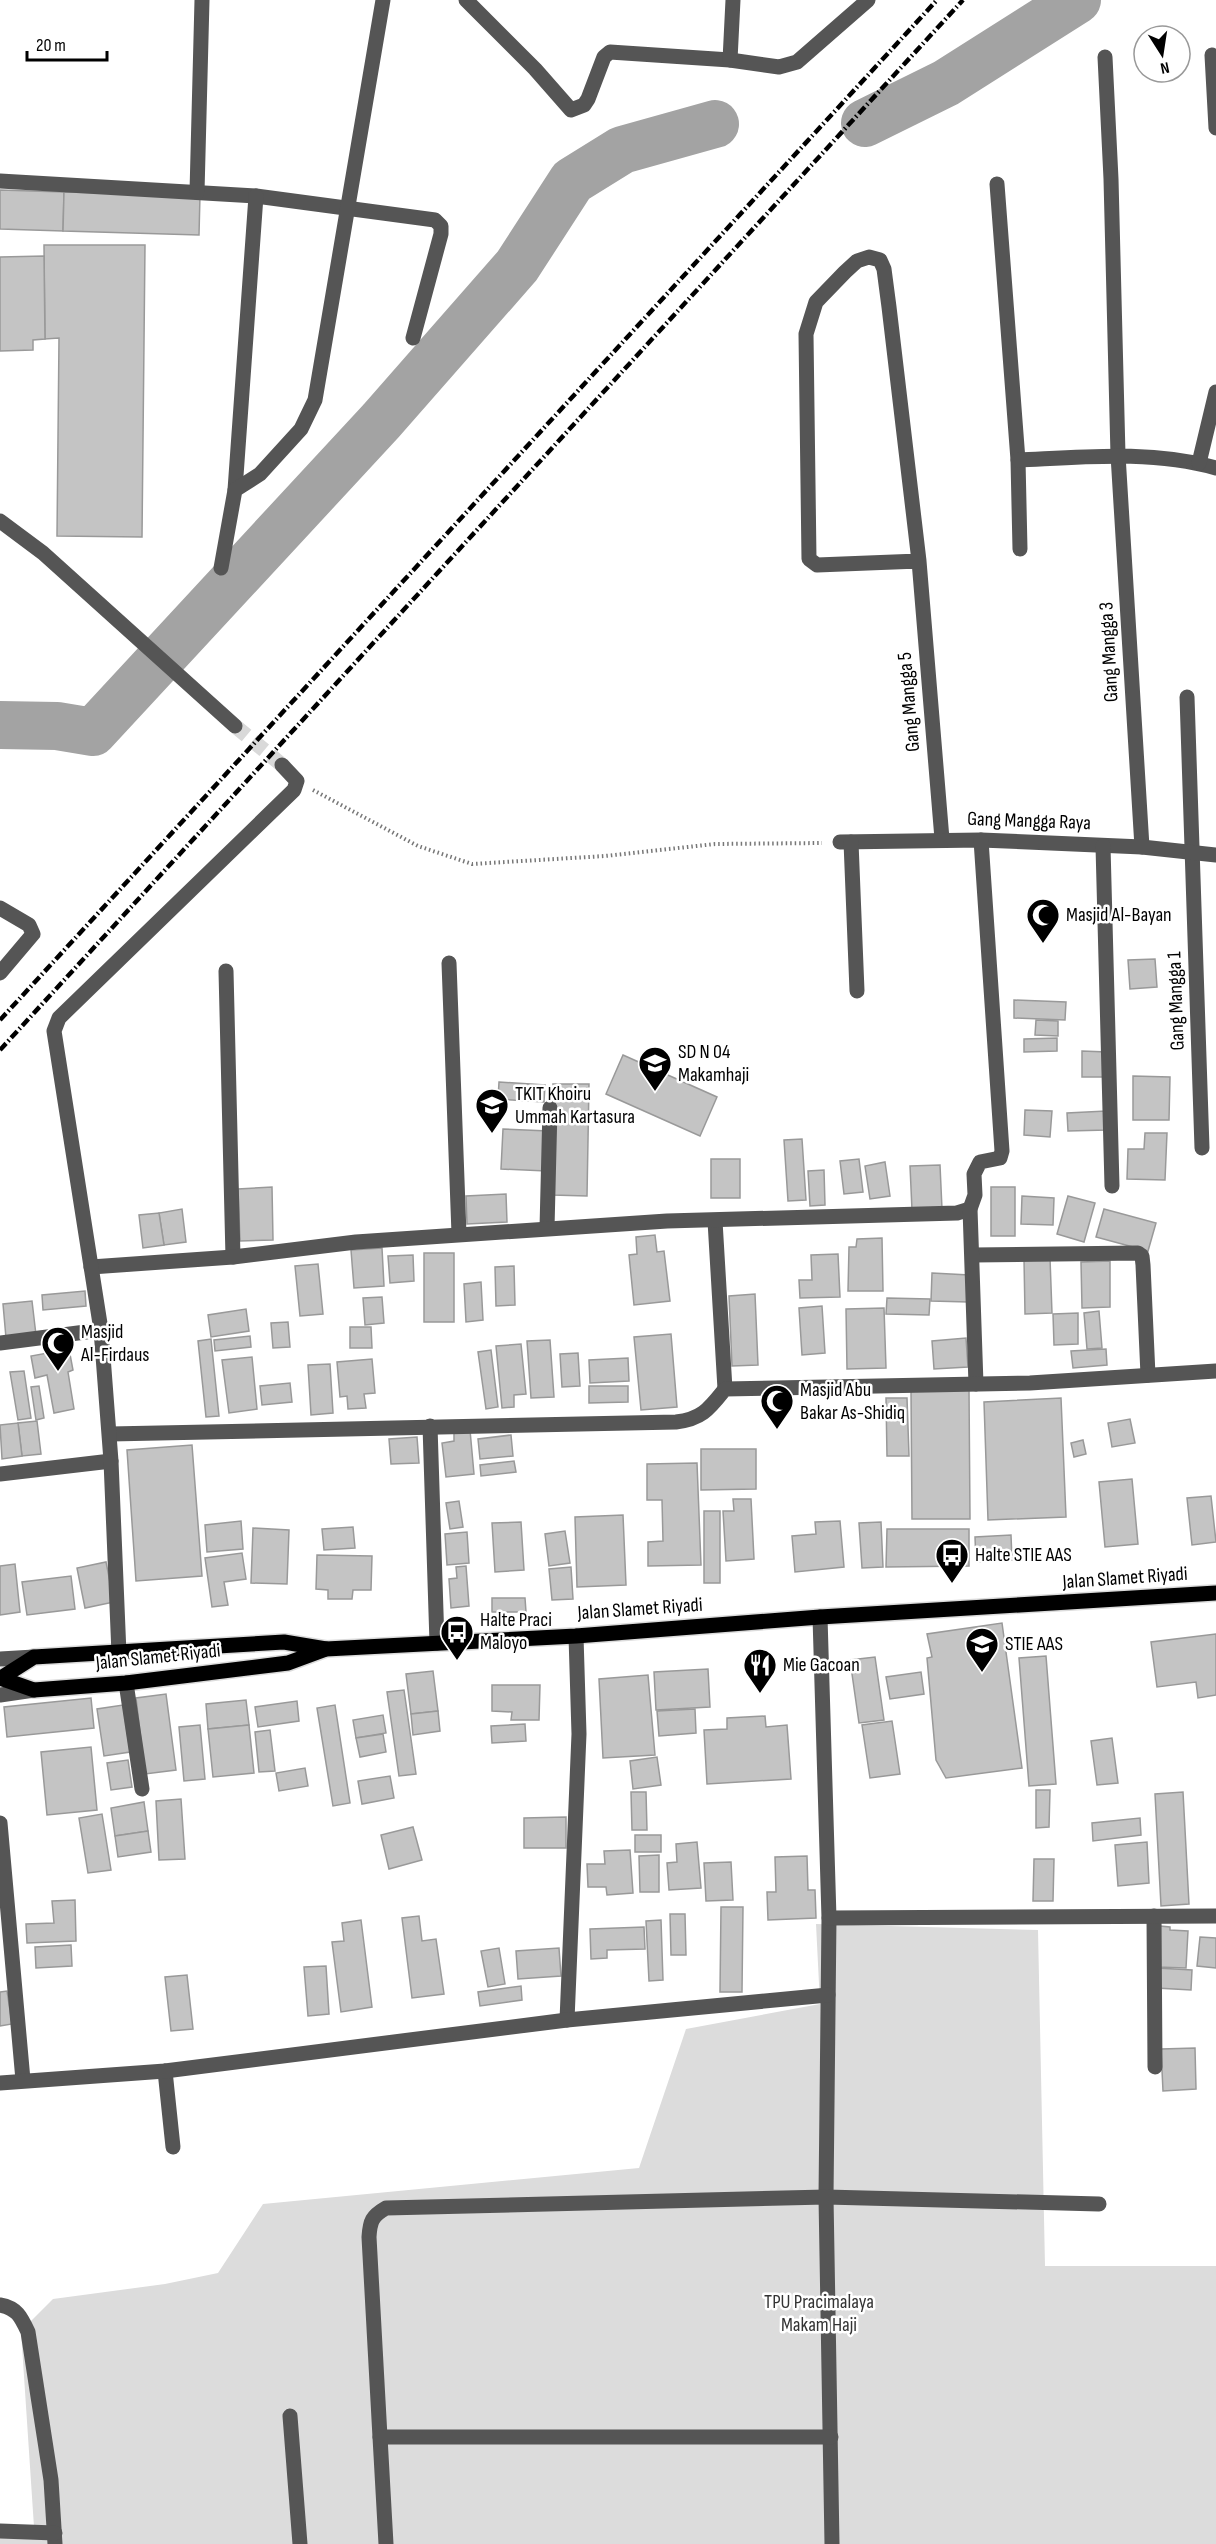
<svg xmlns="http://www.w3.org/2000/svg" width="1216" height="2544" font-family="'Sofia Sans Condensed',sans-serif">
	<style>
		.green { fill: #dcdcdc }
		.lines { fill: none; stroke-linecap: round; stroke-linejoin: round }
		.river { stroke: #a3a3a3; stroke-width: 48 }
		.building { fill: #c4c4c4; stroke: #999; stroke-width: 1.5 }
		.minor-tunnel { stroke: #d9d9d9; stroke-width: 15; stroke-dasharray: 15 8; stroke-linecap: butt }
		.major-casing { stroke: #dbdbdb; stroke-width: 18 }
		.path { stroke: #777; stroke-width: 4; stroke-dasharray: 1.5 3; stroke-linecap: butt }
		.minor { stroke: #555; stroke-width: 15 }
		.major { stroke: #000; stroke-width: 15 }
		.rail { stroke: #000; stroke-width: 4.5; stroke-dasharray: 9 3 1.5 3; stroke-linecap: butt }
		.labels { text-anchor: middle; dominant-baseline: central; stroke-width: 5; stroke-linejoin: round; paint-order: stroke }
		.street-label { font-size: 20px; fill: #000; stroke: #fff }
		.poi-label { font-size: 20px; fill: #000; stroke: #fff; text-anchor: start }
		.park-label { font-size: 20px; fill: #333; stroke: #fff }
	</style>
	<rect width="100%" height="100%" fill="#fff"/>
	<polygon class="green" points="816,1924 1038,1930 1045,2266 1216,2266 1216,2544 0,2544 0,2527 34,2527 21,2331 53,2299 165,2284 218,2273 263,2204 639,2168 686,2029 820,2004"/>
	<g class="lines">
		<g class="river">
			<polyline points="865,123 946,83 1077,0"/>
			<polyline points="0,725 57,726 93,732 381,421 517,266 572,181 622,150 715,124"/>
		</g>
	</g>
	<g class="building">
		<polygon points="0,190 64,192 63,231 0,229"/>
		<polygon points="64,192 200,195 199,235 63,231"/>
		<polygon points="44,245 145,245 142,537 57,536 59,338 45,339"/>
		<polygon points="44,256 45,339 33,340 33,350 0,351 0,257"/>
		<polygon points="1155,959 1157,987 1130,989 1128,960"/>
		<polygon points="1014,1000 1066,1002 1065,1020 1014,1018"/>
		<polygon points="1036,1020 1058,1021 1058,1036 1035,1035"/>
		<polygon points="1057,1038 1057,1051 1024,1052 1024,1039"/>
		<polygon points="1082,1051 1107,1052 1106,1077 1082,1077"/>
		<polygon points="623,1055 717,1097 700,1136 606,1094"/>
		<polygon points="1133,1076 1170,1077 1169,1120 1133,1120"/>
		<polygon points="499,1082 545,1085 544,1102 498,1099"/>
		<polygon points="553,1084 589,1084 587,1196 552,1195 555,1108"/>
		<polygon points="1025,1110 1052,1111 1050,1137 1024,1135"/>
		<polygon points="1106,1111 1107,1130 1068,1131 1067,1113"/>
		<polygon points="503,1129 548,1131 546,1171 501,1169"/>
		<polygon points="1145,1133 1167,1133 1165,1180 1127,1179 1128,1149 1144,1149"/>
		<polygon points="802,1139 806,1200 788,1201 784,1140"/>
		<rect x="711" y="1159" width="29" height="39"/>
		<polygon points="859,1159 863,1192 844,1194 840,1161"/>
		<polygon points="885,1162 890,1196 870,1199 865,1166"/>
		<polygon points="940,1165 942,1209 912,1210 910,1166"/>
		<polygon points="824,1170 825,1205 810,1206 808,1171"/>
		<polygon points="272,1187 273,1240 240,1241 238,1189"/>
		<rect x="991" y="1187" width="24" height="49"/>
		<polygon points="506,1194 507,1222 467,1224 466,1196"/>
		<polygon points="1022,1196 1054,1198 1053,1225 1021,1224"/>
		<polygon points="1068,1196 1095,1203 1084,1242 1057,1234"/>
		<polygon points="182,1209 186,1242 164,1245 159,1213"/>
		<polygon points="1104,1209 1156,1223 1148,1251 1096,1237"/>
		<polygon points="159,1213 164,1245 143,1248 139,1215"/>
		<polygon points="655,1235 657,1252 664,1251 670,1301 634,1305 629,1255 637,1254 636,1237"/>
		<polygon points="882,1238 883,1291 848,1291 849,1247 856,1247 857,1239"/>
		<polygon points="382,1248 384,1286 354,1288 351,1250"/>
		<rect x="424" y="1253" width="30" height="69"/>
		<polygon points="838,1254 840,1297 800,1298 799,1280 812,1280 811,1255"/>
		<polygon points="413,1255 414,1281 390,1283 388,1256"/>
		<polygon points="1050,1258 1052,1313 1025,1314 1024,1259"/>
		<polygon points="1110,1261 1110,1307 1082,1308 1081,1262"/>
		<polygon points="318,1264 323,1314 300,1316 295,1266"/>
		<polygon points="514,1266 515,1305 496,1306 495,1267"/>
		<polygon points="932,1273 969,1275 968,1302 931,1301"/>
		<polygon points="481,1282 483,1320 466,1322 464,1284"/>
		<polygon points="85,1291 86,1306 43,1310 42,1295"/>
		<polygon points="755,1294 758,1365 732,1366 729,1296"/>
		<polygon points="382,1297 384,1323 365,1325 363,1298"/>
		<polygon points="887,1298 930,1299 929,1315 886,1314"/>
		<polygon points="32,1301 36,1335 6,1338 3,1304"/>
		<polygon points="822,1306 825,1353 802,1355 799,1308"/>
		<polygon points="884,1308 886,1368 847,1369 846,1309"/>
		<polygon points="246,1309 249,1331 211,1337 208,1315"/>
		<polygon points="1099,1311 1102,1348 1087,1349 1084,1313"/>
		<polygon points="1078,1313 1078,1344 1054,1345 1053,1314"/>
		<polygon points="288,1322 290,1347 273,1348 271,1323"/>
		<polygon points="350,1327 371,1327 372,1348 350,1348"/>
		<polygon points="671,1334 677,1407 641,1410 634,1337"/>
		<polygon points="250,1336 251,1347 215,1351 214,1340"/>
		<polygon points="966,1338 968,1367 934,1369 932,1341"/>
		<polygon points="211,1339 219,1416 206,1417 198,1341"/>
		<polygon points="550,1340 554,1397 531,1398 527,1341"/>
		<polygon points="521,1344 526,1394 514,1395 514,1407 502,1408 496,1346"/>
		<polygon points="69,1349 73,1370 68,1372 74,1409 54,1413 47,1375 35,1378 31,1356"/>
		<polygon points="1106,1349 1107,1365 1073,1368 1071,1351"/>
		<polygon points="491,1350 498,1407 486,1409 478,1352"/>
		<polygon points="578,1353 580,1386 562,1387 560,1354"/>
		<polygon points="252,1357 257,1409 229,1413 222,1360"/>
		<polygon points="628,1358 629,1381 590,1383 589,1360"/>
		<polygon points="372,1359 375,1393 364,1394 366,1408 348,1409 347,1396 340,1397 337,1362"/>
		<polygon points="330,1364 333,1413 311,1415 308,1365"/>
		<polygon points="24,1371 31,1418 18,1420 10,1372"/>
		<polygon points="290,1383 292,1402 262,1405 260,1386"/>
		<polygon points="39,1386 44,1418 36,1420 31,1387"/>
		<polygon points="589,1386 628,1386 628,1402 589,1403"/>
		<polygon points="969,1389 970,1519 912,1519 911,1390"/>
		<polygon points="886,1398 907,1398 909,1456 887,1456"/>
		<polygon points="1061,1398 1066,1517 988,1520 984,1402"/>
		<polygon points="1130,1419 1135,1443 1112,1447 1108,1423"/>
		<polygon points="37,1421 41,1454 22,1456 18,1423"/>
		<polygon points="18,1423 22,1456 2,1459 0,1425"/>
		<polygon points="470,1430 474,1474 446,1477 442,1443 454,1441 454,1431"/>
		<polygon points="511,1435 513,1456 480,1459 478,1439"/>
		<polygon points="417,1437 419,1463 391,1464 389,1439"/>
		<polygon points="1083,1440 1086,1454 1074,1457 1071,1443"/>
		<polygon points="192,1445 202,1576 136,1581 127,1450"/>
		<polygon points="701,1449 756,1449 756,1489 701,1490"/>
		<polygon points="514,1461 516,1472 481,1476 480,1465"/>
		<polygon points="697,1463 701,1565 648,1566 648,1542 663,1541 662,1500 647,1500 647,1464"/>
		<polygon points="1132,1479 1138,1544 1105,1547 1099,1482"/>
		<polygon points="1211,1496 1216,1542 1192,1545 1187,1498"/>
		<polygon points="733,1499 751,1499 754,1559 726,1561 723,1511 734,1511"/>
		<polygon points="459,1501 463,1527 450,1529 446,1503"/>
		<rect x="704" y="1511" width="16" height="72"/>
		<polygon points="623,1515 626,1585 577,1587 575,1517"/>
		<polygon points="241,1521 243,1549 207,1552 205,1525"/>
		<polygon points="840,1521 844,1567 795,1572 792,1536 816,1534 815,1522"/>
		<polygon points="521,1522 524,1570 495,1572 492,1523"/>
		<polygon points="881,1522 883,1567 862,1568 859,1523"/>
		<polygon points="353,1527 355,1548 324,1550 322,1529"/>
		<polygon points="253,1528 289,1530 287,1584 251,1583"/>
		<polygon points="887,1529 969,1529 969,1566 886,1567"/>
		<polygon points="565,1531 570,1563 549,1566 545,1534"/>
		<polygon points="467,1532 469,1563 447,1565 445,1534"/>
		<polygon points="1011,1535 1012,1560 976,1562 975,1537"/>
		<polygon points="242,1553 246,1579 224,1582 228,1605 212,1607 205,1558"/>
		<polygon points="317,1555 372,1556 371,1590 353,1590 352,1599 328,1599 328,1590 316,1589"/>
		<polygon points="106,1562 114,1602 85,1608 77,1568"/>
		<polygon points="15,1564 20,1612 0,1615 0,1566"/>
		<polygon points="466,1566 469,1606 451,1608 449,1579 457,1578 456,1567"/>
		<polygon points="571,1567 573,1599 552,1600 549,1569"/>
		<polygon points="71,1576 75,1609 27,1615 22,1582"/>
		<polygon points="492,1598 525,1598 526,1612 492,1612"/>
		<polygon points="1002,1623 1022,1768 946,1778 936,1760 927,1658 932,1657 927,1634"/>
		<polygon points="1216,1634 1216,1695 1198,1698 1196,1682 1157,1687 1151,1642"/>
		<polygon points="1046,1656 1056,1784 1029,1786 1019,1658"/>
		<polygon points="875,1657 884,1720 859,1723 850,1660"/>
		<polygon points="708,1669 710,1707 656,1710 654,1672"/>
		<polygon points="433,1671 438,1711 411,1714 406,1674"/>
		<polygon points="921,1672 924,1694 890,1699 886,1677"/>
		<polygon points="648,1675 655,1755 603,1758 599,1679"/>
		<polygon points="492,1685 540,1685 539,1720 511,1720 512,1712 492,1711"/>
		<polygon points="404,1690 416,1774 399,1776 387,1692"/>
		<polygon points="166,1694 176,1770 145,1774 136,1698"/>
		<polygon points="91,1698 94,1728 7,1737 4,1707"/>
		<polygon points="246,1700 249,1725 208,1729 206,1704"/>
		<polygon points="297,1701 299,1721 258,1727 255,1707"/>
		<polygon points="123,1705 130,1752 104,1756 97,1709"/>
		<polygon points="335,1705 350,1803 333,1806 317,1708"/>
		<polygon points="695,1709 696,1733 659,1736 657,1711"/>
		<polygon points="438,1711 440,1731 413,1735 411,1714"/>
		<polygon points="383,1715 386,1733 356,1738 353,1720"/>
		<polygon points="765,1716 766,1727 787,1725 791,1779 707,1784 704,1730 727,1729 727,1718"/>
		<polygon points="892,1721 900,1774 870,1778 862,1725"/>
		<polygon points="525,1724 526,1741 492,1743 491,1726"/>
		<polygon points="200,1725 205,1779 184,1781 179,1727"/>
		<polygon points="249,1725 254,1773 213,1777 208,1729"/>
		<polygon points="270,1730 275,1771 259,1772 255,1732"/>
		<polygon points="383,1734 386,1752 360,1757 356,1738"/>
		<polygon points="1112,1738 1118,1783 1097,1785 1091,1741"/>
		<polygon points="91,1747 97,1810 47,1815 41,1752"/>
		<polygon points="657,1757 661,1785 633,1789 630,1761"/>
		<polygon points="128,1760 132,1787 111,1790 107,1763"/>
		<polygon points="305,1768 308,1786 279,1791 276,1773"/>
		<polygon points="390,1776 394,1798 362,1804 358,1781"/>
		<polygon points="1036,1790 1050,1790 1049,1827 1036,1828"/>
		<polygon points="631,1792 646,1792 647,1830 632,1830"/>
		<polygon points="1183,1792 1189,1904 1161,1906 1155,1794"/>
		<polygon points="181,1799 185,1859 159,1860 156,1801"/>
		<polygon points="144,1802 148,1831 115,1836 111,1808"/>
		<polygon points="102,1814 111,1870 88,1873 79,1818"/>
		<polygon points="566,1817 566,1848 524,1848 524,1818"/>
		<polygon points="1140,1818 1141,1835 1093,1841 1092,1823"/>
		<polygon points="413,1827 422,1860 389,1869 381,1835"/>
		<polygon points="148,1831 151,1852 118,1857 115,1836"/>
		<rect x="635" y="1835" width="26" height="17"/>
		<polygon points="697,1842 701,1888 669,1890 667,1863 677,1862 676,1844"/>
		<polygon points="1147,1842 1149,1883 1118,1886 1115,1845"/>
		<polygon points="630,1850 633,1893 607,1895 606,1887 588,1887 587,1864 605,1864 604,1851"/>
		<polygon points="659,1855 659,1892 640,1892 639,1856"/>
		<polygon points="807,1856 808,1890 815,1890 816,1918 768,1920 767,1892 776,1892 775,1857"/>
		<polygon points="1034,1859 1054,1859 1053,1901 1033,1901"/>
		<polygon points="731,1862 733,1900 706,1901 704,1863"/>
		<polygon points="75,1900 76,1941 27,1943 26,1924 54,1923 52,1901"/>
		<polygon points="721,1907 743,1907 742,1992 720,1992"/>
		<polygon points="670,1914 685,1914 686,1955 671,1955"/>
		<polygon points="419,1916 422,1941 436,1939 444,1994 412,1998 402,1918"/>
		<polygon points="361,1920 372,2007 341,2012 332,1942 344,1941 342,1923"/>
		<polygon points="661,1920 663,1980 649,1981 646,1921"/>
		<polygon points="1160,1926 1170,1927 1170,1930 1188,1931 1186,1968 1157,1967"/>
		<polygon points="644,1927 645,1949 607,1950 607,1958 591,1959 590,1929"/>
		<polygon points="1200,1937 1216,1938 1216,1968 1197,1966"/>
		<polygon points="71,1945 72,1966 36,1968 35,1947"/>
		<polygon points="499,1948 505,1984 488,1987 481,1951"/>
		<polygon points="559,1948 561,1976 518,1979 516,1951"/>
		<polygon points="326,1966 329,2014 308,2016 304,1967"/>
		<polygon points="1157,1968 1192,1970 1191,1990 1156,1988"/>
		<polygon points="187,1975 193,2029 171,2031 165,1977"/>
		<polygon points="521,1986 522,2000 480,2006 478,1992"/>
		<polygon points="7,1991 12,2024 0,2026 0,1992"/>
		<polygon points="1195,2048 1196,2089 1163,2091 1161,2049"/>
	</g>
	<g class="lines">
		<polyline class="minor-tunnel" points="235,726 282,765"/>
		<defs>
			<g id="major">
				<polyline points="0,1678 34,1690 126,1683 288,1663 326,1649 576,1636 820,1617 1216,1593"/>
				<polyline points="1,1678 34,1657 284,1642 326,1649"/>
			</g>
		</defs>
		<use href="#major" class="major-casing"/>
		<polyline class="path" points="313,790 418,846 472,864 605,856 715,844 822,843"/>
		<g class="minor">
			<polyline points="466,0 535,69 571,110 584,105 588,99 604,57 610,52 730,60 779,67 797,62 868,0"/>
			<polyline points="1212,55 1216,128"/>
			<polyline points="1105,57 1111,179 1118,455 1142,847"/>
			<polyline points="730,60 733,0"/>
			<polyline points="0,181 256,196 435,220 441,226 441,234 413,338"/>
			<polyline points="997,184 1018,460 1020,549"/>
			<polyline points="197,192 202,0"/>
			<path d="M1018,460C1083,457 1152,450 1216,468"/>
			<polyline points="1199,463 1216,392"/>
			<polyline points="235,490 256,196"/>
			<polyline points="0,521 43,553 235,726"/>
			<polyline points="919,561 817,565 809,559 806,334 816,302 845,272 857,261 869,257 880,260 884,269 889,307 919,561 942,839"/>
			<polyline points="221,568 235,490 260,474 301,429 315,400 383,0"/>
			<polyline points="1187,697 1202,1148"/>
			<polyline points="840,842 981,840 1142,847 1216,855"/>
			<polyline points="851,842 857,991"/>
			<polyline points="1103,846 1112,1186"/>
			<polyline points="0,908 29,925 33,934 0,973"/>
			<polyline points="449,963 459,1234"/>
			<polyline points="226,971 233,1257"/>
			<polyline points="715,1221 725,1389"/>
			<polyline points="547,1228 550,1108"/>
			<polyline points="973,1255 1138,1253 1142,1256 1143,1265 1148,1375"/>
			<polyline points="91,1267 233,1257 356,1242 667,1221 957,1213 970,1209"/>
			<polyline points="0,1343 101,1330"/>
			<polyline points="976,1384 970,1209 975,1195 974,1174 980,1162 1000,1158 1002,1151 981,840"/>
			<polyline points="430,1426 437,1643"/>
			<path d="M110,1434L676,1422C702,1419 709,1409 725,1389L1030,1383L1216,1371"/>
			<polyline points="0,1474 111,1461"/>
			<polyline points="820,1617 829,1918 826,2197 832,2544"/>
			<polyline points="119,1654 111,1461 101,1330 54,1031 59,1018 294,790 297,781 282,765"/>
			<polyline points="0,1659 34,1657"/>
			<polyline points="126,1683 142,1789"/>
			<polyline points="0,1695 34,1690"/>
			<polyline points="0,1823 23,2080"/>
			<polyline points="1154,1916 1155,2067"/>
			<polyline points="829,1918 1216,1916"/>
			<polyline points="567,2020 579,1734 576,1636"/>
			<polyline points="165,2071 173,2147"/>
			<polyline points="0,2083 165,2071 567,2020 828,1995"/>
			<path d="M0,2305C17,2308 21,2317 28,2332L51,2480L55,2544"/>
			<polyline points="290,2416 300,2544"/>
			<path d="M380,2437L369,2237C370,2221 372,2216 386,2208L826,2197L1099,2204"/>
			<polyline points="0,2531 55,2533"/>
			<polyline points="386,2544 380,2437 831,2437"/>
		</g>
		<use href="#major" class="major"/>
		<g class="rail">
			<polyline points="0,1020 937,0"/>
			<polyline points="0,1050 963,0"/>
		</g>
	</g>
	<defs>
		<symbol id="mosque-pin" viewBox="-11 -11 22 30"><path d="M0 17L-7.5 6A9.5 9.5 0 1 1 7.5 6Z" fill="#000" stroke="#fff"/><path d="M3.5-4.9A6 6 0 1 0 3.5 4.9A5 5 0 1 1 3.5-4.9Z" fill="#fff"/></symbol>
		<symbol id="school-pin" viewBox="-11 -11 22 30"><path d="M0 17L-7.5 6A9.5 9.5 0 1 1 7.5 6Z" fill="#000" stroke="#fff"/><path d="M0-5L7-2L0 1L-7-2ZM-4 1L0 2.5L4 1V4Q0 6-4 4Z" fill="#fff"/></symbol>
		<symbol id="bus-pin" viewBox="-11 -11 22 30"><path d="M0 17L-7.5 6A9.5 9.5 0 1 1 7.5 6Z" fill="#000" stroke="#fff"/><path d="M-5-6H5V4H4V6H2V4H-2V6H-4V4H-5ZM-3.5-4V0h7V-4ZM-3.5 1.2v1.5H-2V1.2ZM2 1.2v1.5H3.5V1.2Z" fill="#fff"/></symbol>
		<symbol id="university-pin" viewBox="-11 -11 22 30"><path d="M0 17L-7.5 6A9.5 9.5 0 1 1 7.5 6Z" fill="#000" stroke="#fff"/><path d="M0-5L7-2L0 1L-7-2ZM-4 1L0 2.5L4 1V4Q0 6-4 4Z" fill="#fff"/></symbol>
		<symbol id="restaurant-pin" viewBox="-11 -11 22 30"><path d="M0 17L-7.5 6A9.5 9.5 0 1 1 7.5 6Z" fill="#000" stroke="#fff"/><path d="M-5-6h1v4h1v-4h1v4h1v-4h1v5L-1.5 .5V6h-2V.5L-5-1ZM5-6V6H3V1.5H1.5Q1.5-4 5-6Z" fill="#fff"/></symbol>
	</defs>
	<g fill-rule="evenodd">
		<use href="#mosque-pin" x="1024" y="896" width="38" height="52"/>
		<use href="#school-pin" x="636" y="1044" width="38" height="52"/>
		<use href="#school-pin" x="473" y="1086" width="38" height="52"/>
		<use href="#mosque-pin" x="39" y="1324" width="38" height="52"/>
		<use href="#mosque-pin" x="758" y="1382" width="38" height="52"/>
		<use href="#bus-pin" x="933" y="1536" width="38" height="52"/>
		<use href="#bus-pin" x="438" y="1613" width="38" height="52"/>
		<use href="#university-pin" x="963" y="1625" width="38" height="52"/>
		<use href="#restaurant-pin" x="741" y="1646" width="38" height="52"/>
	</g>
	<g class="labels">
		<g class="street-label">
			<text transform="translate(1109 652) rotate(-93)">Gang Mangga 3</text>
			<text transform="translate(909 702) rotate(-95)">Gang Mangga 5</text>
			<text transform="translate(1029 821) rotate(2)">Gang Mangga Raya</text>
			<text transform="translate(1176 1001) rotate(-92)">Gang Mangga 1</text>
			<text transform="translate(1125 1578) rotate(-4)">Jalan Slamet Riyadi</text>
			<text transform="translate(640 1609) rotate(-4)">Jalan Slamet Riyadi</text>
			<text transform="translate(158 1657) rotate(-6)">Jalan Slamet Riyadi</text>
		</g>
		<g class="poi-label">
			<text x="1066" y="915">Masjid Al-Bayan</text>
			<text x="678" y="1052">SD N 04<tspan x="678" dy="23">Makamhaji</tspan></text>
			<text x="515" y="1094">TKIT Khoiru<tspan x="515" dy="23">Ummah Kartasura</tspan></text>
			<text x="81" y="1332">Masjid<tspan x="81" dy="23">Al-Firdaus</tspan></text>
			<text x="800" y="1390">Masjid Abu<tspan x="800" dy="23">Bakar As-Shidiq</tspan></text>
			<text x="975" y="1555">Halte STIE AAS</text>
			<text x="480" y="1620">Halte Praci<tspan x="480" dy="23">Maloyo</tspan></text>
			<text x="1005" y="1644">STIE AAS</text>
			<text x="783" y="1665">Mie Gacoan</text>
		</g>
		<g class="park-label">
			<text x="819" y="2302">TPU Pracimalaya<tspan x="819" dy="23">Makam Haji</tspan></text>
		</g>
	</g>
	<g transform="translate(1162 54) rotate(168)"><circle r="28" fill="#ffffff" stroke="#999999" stroke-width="1.5"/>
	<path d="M0-4.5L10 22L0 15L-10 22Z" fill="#000000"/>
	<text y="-9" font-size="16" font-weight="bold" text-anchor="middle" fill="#000000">N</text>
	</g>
	<path d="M27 51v9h80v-9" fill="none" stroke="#000000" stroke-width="3"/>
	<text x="36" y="51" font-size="18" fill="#000000" stroke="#ffffff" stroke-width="4.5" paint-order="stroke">20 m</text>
</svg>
